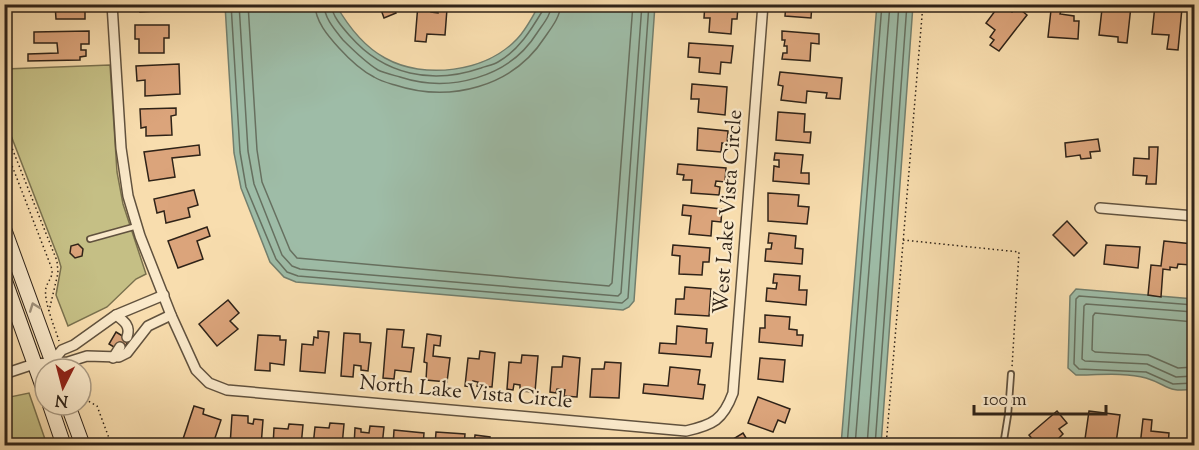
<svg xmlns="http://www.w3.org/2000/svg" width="1199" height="450" font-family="'Sorts Mill Goudy',serif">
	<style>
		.green { fill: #c5bf85; stroke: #7a714e; stroke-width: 1.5 }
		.water { fill: #9ebca7; stroke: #727f6e; stroke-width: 1.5 }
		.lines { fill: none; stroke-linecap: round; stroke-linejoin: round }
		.shore { stroke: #667060; stroke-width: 1.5 }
		.building { fill: #dba47b; stroke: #2f2318; stroke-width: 1.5 }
		.lane-casing { stroke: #61523e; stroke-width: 8 }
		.street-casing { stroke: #61523e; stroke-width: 12 }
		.secondary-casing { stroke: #2f2318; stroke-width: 16 }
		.path { stroke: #2f2318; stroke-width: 1.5; stroke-dasharray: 1.5 3; stroke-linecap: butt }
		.lane { stroke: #fae9ca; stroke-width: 4.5 }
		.street { stroke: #fae9ca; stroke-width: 9 }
		.secondary { stroke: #fae9ca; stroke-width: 14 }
		.oneway { stroke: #9f907a }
		.labels { text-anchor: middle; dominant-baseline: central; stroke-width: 4.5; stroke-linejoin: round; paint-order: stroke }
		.street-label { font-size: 21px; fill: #2f2318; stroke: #fae9ca }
	</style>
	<rect width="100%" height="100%" fill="#f8ddae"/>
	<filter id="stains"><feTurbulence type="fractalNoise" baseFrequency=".00333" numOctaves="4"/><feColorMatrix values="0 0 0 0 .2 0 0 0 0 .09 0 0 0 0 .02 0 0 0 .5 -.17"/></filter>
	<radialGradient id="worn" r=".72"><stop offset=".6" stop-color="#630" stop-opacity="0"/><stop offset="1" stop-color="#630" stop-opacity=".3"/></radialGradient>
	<g class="green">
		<polygon points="110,65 117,172 123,204 146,274 136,279 107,307 68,326 56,295 61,267 58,257 5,120 5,69"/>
		<polygon points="29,393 47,445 5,446 5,398"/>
	</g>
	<g class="water">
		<polygon points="877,4 913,5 881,445 841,445"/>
		<path d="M225,5H336C348,26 363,46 385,58C424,80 486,72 517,39C526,30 533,16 539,5H655L634,301L629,307L623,310L296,282L284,277L270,262L241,188L234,153Z"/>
		<path d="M1076,289L1194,299V389C1166,393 1169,385 1146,378C1126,372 1096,375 1076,375L1068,368L1070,296Z"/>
	</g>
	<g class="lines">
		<g class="shore">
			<polyline points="231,4 240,152 246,187 276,259 287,272 298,276 622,303 628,298 649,4"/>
			<polyline points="239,4 248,151 254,184 282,255 292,266 300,269 618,296 621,293 642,4"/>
			<polyline points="248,4 257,150 262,182 290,250 297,258 609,286 612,283 633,4"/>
			<path d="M315,4C315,21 328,36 339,48C349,59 360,70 374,77C380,81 388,83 395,85C450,103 513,87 545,37C552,27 560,17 561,4"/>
			<path d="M324,4C324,18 335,30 343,40C354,51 365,62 378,70C384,73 393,75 400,77C449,93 509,78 537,33C543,24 551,15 552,4"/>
			<path d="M331,4C332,16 342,27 350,36C384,75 432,85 481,68C486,66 493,65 498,62C519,50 531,30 543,10L544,4"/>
			<polyline points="1194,305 1079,296 1076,299 1074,364 1079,369 1146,372 1173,384 1194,383"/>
			<polyline points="1194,312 1086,304 1084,306 1082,359 1085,361 1147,364 1176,377 1194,376"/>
			<polyline points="1194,322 1095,313 1093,316 1092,350 1095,352 1148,355 1178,368 1194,367"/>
			<polyline points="847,446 882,4"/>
			<polyline points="855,446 890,4"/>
			<polyline points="867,446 899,4"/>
			<polyline points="875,446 907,4"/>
		</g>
	</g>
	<g class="building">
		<polygon points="55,4 79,4 79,10 85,10 85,19 56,19"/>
		<polygon points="140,4 169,4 170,10 140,12"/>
		<polygon points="379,4 393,4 396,13 384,18"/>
		<polygon points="418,4 431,6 431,12 438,13 438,8 447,9 445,35 427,34 426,42 415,41"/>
		<polygon points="705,4 738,7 737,19 732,19 731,34 709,32 710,18 704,18"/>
		<polygon points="786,4 812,4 811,18 785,16"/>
		<polygon points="1114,5 1131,6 1127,43 1118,42 1118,37 1099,35 1102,9 1114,10"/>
		<polygon points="1155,5 1182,8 1178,50 1167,49 1169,35 1152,34"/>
		<polygon points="1016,6 1027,15 999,51 990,45 994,40 990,37 995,30 986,23 998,7 1002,10 1005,7 1012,12"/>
		<polygon points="1051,10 1061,11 1060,14 1074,16 1074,21 1079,21 1078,39 1048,37"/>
		<polygon points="135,25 169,25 169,38 164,38 164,53 139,53 139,39 135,39"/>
		<polygon points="89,31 89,44 81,44 81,50 86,50 86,56 80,57 80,60 28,61 28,54 58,53 57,43 34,43 34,32"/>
		<polygon points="782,31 819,34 819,44 811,43 810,61 782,59 783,53 787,53 787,46 784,46 785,40 782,40"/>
		<polygon points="689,43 733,46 731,63 721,62 720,74 699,72 700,58 688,57"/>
		<polygon points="179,64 180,94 145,96 145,80 137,81 136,66"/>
		<polygon points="780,72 842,78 840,99 826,98 827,93 807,91 806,103 781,100 783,86 778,85"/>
		<polygon points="692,84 727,87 725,115 698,112 699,99 691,99"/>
		<polygon points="176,108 176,115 171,116 172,135 146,136 146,127 141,128 140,109"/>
		<polygon points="778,112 805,114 804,132 811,132 810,143 776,140"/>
		<polygon points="698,128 728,131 727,144 722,143 721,152 697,150"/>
		<polygon points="1098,139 1100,151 1090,152 1091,158 1081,159 1080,155 1066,157 1065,143"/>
		<polygon points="199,145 200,155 172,158 175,177 149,181 144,152"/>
		<polygon points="1149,147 1158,147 1156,184 1146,184 1147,176 1133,175 1134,158 1149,159"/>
		<polygon points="775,153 803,155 801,173 809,173 809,184 773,181 774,166 779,167 779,160 774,160"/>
		<polygon points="678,164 726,168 725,182 716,181 715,186 720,187 719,195 691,193 692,180 683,180 684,175 677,174"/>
		<polygon points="194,190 198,205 188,208 190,217 166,223 164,211 157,213 154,199"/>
		<polygon points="768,193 799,195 798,206 809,207 807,224 768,221"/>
		<polygon points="683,205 722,209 721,222 712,221 711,236 689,234 691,216 682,215"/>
		<polygon points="1067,221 1087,243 1074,256 1053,235"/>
		<polygon points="207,227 210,236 197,241 203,259 178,268 168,241"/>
		<polygon points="769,233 796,236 795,248 803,249 802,264 765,261 766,249 771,249 772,243 768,243"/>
		<polygon points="1164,241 1193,244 1191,265 1178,264 1177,268 1170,267 1170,270 1163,269 1161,297 1148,295 1151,265 1161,266"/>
		<polygon points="78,244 83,249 82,256 75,258 70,253 71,246"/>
		<polygon points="673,245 710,248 709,262 703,262 702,275 679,274 680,256 672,255"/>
		<polygon points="1106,245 1140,247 1138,268 1104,264"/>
		<polygon points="774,274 800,276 799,290 807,290 806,305 766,301 767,288 776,289 777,283 773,283"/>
		<polygon points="685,287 711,289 709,316 675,314 676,299 684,299"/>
		<polygon points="228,300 239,313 230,321 238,329 217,346 199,324"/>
		<polygon points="765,315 790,317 789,329 797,330 797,335 803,335 802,346 759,342 760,328 765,328"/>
		<polygon points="677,326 707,329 706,343 713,343 711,357 659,353 660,343 676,344"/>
		<polygon points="387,329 404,330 402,347 414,348 411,372 395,370 394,379 383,378"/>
		<polygon points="318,331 329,332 325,373 300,371 302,344 313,345 314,337 318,338"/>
		<polygon points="116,332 129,340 122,352 109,344"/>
		<polygon points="344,333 360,334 360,342 371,343 368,371 361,370 361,366 354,365 353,377 341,376"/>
		<polygon points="427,334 441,336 440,346 434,345 433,356 450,358 447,382 426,380 427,363 424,362"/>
		<polygon points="258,335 280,336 280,340 286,340 284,365 270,363 270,371 255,370"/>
		<polygon points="480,351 495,353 492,387 477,386 478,382 473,381 473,387 465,386 468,358 479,359"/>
		<polygon points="522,355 538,356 535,392 520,391 520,385 514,384 513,390 507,389 509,362 521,363"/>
		<polygon points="563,356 580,358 577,397 564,396 565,390 557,389 556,393 550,392 552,367 562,367"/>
		<polygon points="760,358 785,360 783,382 758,379"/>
		<polygon points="605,362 621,363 619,398 590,397 592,369 604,369"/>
		<polygon points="670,367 700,370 698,384 705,385 703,399 643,393 644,384 668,386"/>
		<polygon points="758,397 790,409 785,423 778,420 773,432 748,423"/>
		<polygon points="194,406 204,409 203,414 221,420 213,444 199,439 196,446 182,442"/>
		<polygon points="1057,411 1067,423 1059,429 1063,434 1051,446 1038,446 1029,435"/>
		<polygon points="1089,411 1120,415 1116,443 1099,440 1098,446 1084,446"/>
		<polygon points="232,415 248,416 248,423 253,424 254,419 263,420 261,446 230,446"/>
		<polygon points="1143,419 1152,420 1151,431 1169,433 1168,446 1140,446"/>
		<polygon points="330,423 344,424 342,446 313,446 315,427 329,428"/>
		<polygon points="289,424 303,425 301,446 273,446 274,428 288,429"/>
		<polygon points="370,426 384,427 382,446 354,446 355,428 361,429 361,432 369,433"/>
		<polygon points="394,430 424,433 423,446 393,446"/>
		<polygon points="436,432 465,434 464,446 435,446"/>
		<polygon points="743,433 751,446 733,446 730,441"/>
		<polygon points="475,435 490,437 489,444 495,445 495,439 504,440 504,446 474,446"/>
	</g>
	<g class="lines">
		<defs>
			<g id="lane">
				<polyline points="90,239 137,226"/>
				<polyline points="1003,446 1008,415 1011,374"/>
			</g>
			<g id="street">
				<path d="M112,4L121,148L128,196L140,236L171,315L196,370L209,383L227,390L686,431C713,425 723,420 733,393L763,4"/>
				<polyline points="1100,208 1194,216"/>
				<path d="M116,315C124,321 131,326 127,337"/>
				<polyline points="113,358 120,347"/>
				<polyline points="52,362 62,350 74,345 116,315 164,295"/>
				<polyline points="4,374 34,364 68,362 87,356 119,357 127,353 148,326 171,315"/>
			</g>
			<g id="secondary">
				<polyline points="4,229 55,369"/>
				<polyline points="4,278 45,393"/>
				<polyline points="50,405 64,446"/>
				<polyline points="68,405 83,446"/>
			</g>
		</defs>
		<use href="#lane" class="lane-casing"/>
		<use href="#street" class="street-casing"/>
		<use href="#secondary" class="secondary-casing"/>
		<g class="path">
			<polyline points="4,128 57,261 58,273 49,311"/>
			<path d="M4,145L52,269C53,278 48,280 46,288C43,300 55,328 59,341"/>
			<polyline points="903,240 1019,252 1012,367"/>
			<polyline points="81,397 97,406 112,446"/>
			<polyline points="886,446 923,4"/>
		</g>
		<use href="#lane" class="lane"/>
		<use href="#street" class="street"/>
		<use href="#secondary" class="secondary"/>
	</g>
	<defs><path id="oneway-chevron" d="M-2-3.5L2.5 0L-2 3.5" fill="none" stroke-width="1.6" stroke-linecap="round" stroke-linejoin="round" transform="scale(1.5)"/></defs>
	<use class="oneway" href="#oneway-chevron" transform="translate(34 307) rotate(-110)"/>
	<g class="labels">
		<g class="street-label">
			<text transform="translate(729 212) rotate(-86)">West Lake Vista Circle</text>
			<text transform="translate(466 393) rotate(5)">North Lake Vista Circle</text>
		</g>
	</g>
	<rect width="1199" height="450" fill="none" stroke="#f8ddae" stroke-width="24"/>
	<rect x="6" y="6" width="1187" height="438" fill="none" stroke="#2f2318" stroke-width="3"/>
	<rect x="12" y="12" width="1175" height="426" fill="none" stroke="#2f2318" stroke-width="1.5"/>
	<g transform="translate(63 387) rotate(186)"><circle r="28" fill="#fae9ca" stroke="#a99a83" stroke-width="1.5"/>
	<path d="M0-4.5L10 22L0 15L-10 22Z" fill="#8f2418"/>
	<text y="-9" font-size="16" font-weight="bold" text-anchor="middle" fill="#2f2318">N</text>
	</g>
	<path d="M974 405v9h132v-9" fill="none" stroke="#2f2318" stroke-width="3"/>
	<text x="983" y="405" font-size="18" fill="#2f2318" stroke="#fae9ca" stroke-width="4.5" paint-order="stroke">100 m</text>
	<rect width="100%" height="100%" filter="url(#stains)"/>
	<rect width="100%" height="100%" fill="url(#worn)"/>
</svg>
